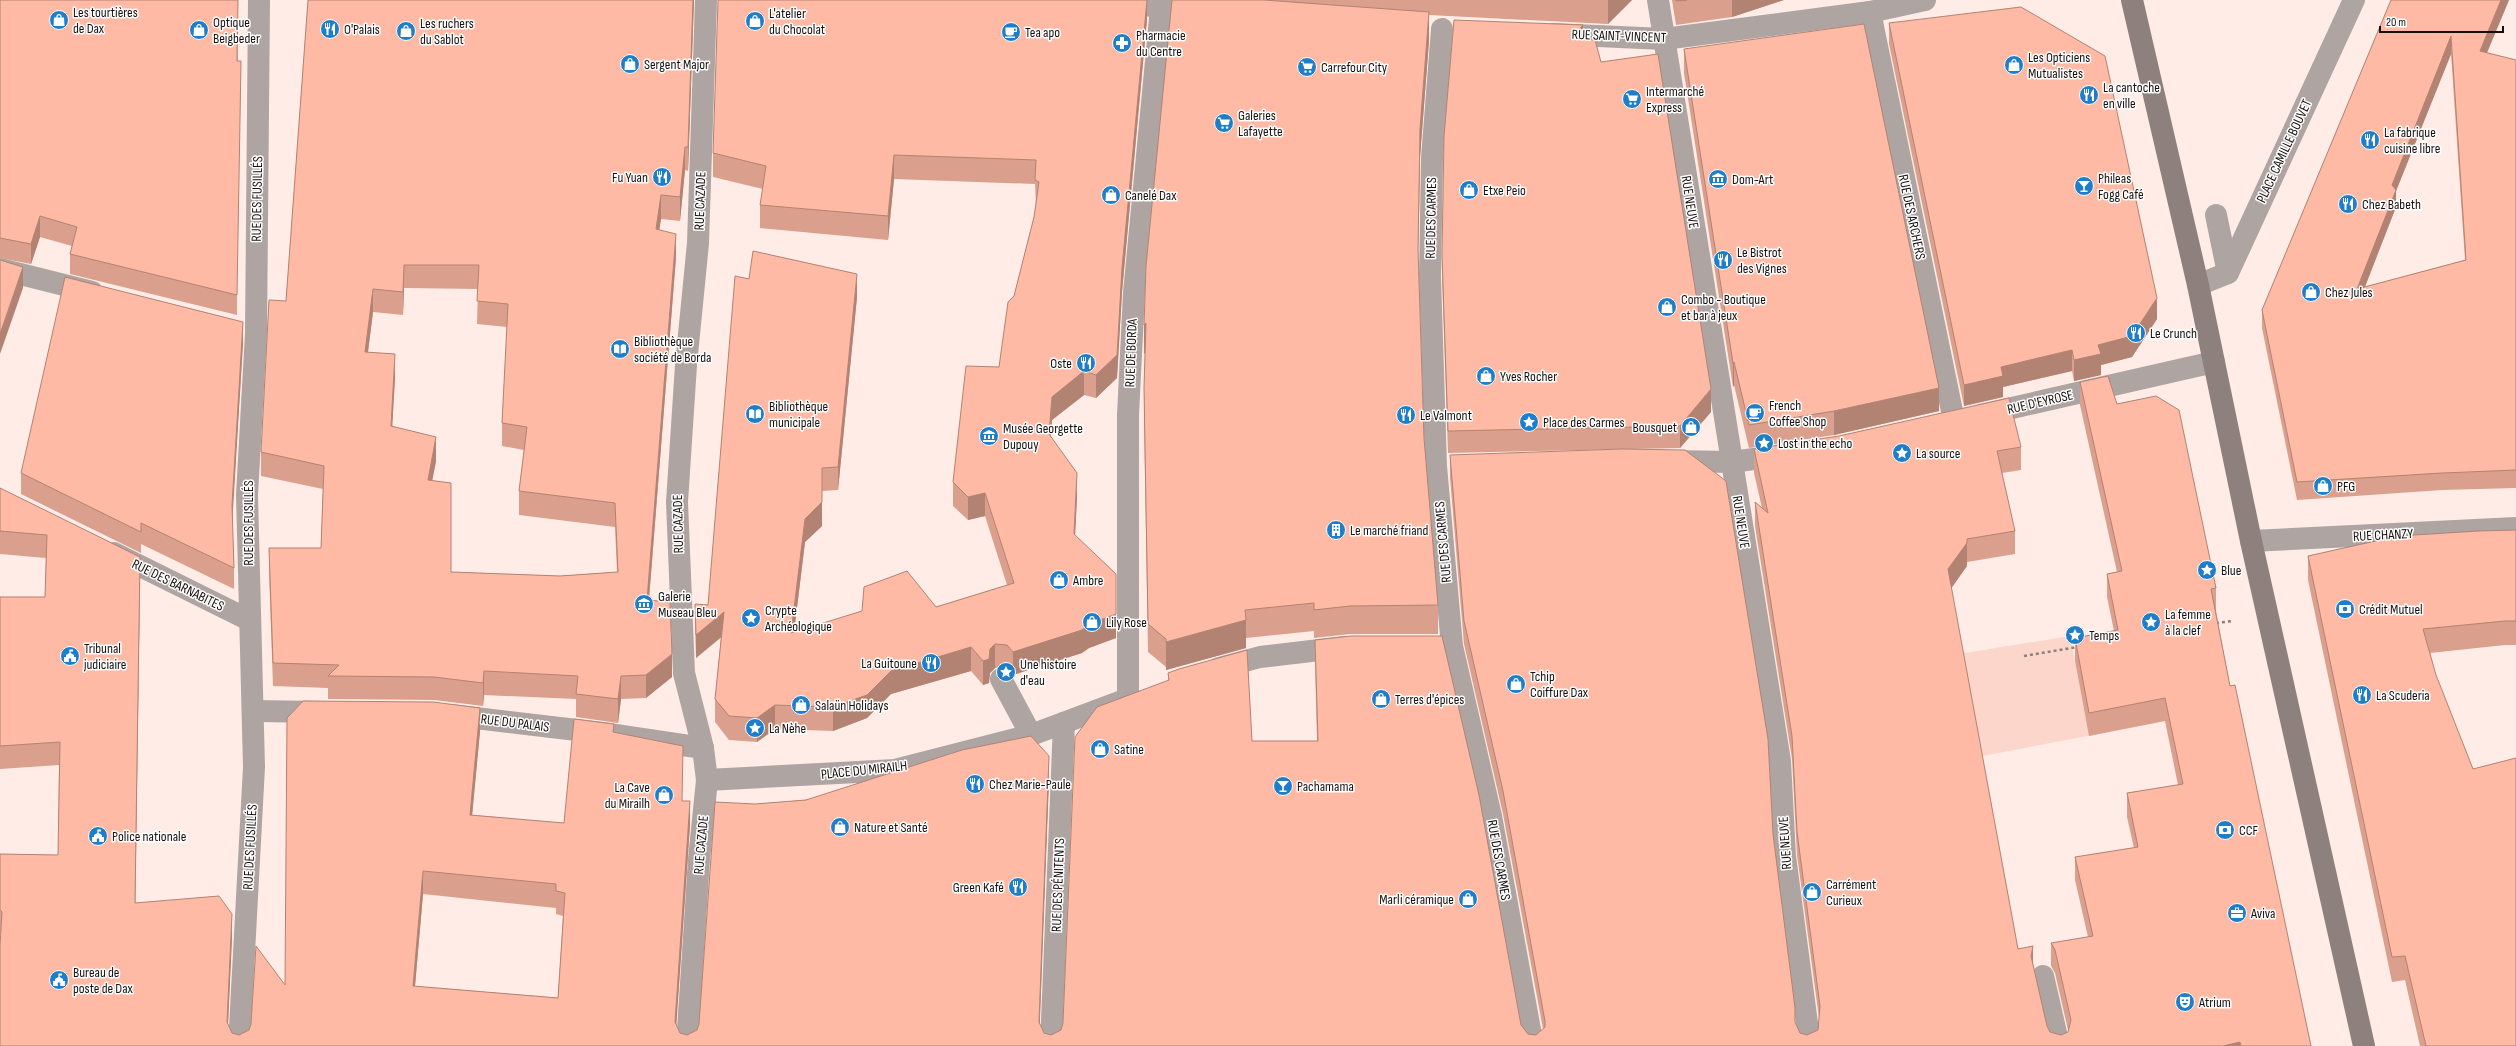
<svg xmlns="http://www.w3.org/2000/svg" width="2516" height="1046" font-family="'Sofia Sans Condensed',sans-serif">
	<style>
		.green { fill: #fcd6cb }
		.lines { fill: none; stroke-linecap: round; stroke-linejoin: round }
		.path { stroke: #8e817d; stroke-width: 2.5; stroke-dasharray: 3 3; stroke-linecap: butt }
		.lane { stroke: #aea5a2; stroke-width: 22 }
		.street { stroke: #aea5a2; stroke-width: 22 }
		.secondary { stroke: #8e807c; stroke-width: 22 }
		.wall { fill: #daa08d; fill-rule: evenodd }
		.shaded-wall { fill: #b28273 }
		.building { fill: #febaa4; stroke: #b28273; fill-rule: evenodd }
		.labels { text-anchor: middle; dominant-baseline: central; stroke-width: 3; stroke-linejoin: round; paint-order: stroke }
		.poi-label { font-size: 14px; fill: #160f0d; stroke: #fff; text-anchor: start }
		.street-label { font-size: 14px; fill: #160f0d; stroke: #fff }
	</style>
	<rect width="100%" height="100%" fill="#ffece6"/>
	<polygon class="green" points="2070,636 2087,724 2096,723 2098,734 1977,757 1959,654"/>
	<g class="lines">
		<g class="path">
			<polyline points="2216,623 2233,621"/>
			<polyline points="2024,656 2077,647"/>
		</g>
		<polyline class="lane" points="2216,215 2228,273"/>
		<g class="street">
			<polyline points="1096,0 1200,11"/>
			<polyline points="1658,0 1780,761 1785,856 1808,1031 1807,1046"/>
			<polyline points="1870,12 1954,421"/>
			<polyline points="1442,29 1432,158 1430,277 1436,466 1452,646 1491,816 1533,1046"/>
			<polyline points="1553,34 1664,39 1870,12 1925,0"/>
			<polyline points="0,269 92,292"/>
			<polyline points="2198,285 2228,273 2354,0"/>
			<polyline points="1981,415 2214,362"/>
			<polyline points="1670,461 1732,462 1783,455"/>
			<polyline points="2251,541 2516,528"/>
			<polyline points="114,553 249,620"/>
			<polyline points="1219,668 1260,657 1345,647"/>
			<polyline points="1001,679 1031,735"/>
			<polyline points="1128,699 1128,415 1134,293 1161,8"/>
			<polyline points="253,711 322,712"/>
			<polyline points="450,715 602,733 703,748"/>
			<polyline points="707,780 895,770 1031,735 1122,701"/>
			<polyline points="2043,976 2059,1046"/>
			<polyline points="239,1046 254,767 247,495 256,333 259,0"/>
			<polyline points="687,1046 699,859 707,780 703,748 684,673 677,502 686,365 698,243 706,0"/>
			<polyline points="1051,1046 1064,723"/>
		</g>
		<polyline class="secondary" points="2132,0 2198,285 2251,541 2364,1046"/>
	</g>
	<g class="wall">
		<polygon points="0,0 238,0 237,315 70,274 70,254 72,246 40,237 31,264 0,258"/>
		<path d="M308,0H694L688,171L685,170L680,221L661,219L659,230L676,257L649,600L672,677L646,698L621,699L618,723L576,717V699L484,695L483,706L434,700L328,699V688L273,686L269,572V548H321L323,489L261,476V452L286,301ZM404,288L478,289L477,324L507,327L502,423V446L524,450L519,491V515L615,527L617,572L560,576L451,572L432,480L436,461L392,426L395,378L368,352L373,312L403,315Z"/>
		<polygon points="1147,0 1147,19 1122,292 1117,378 1096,398 1084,395 1052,420 1051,437 1077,497 1075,535 1116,638 1089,648 1082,653 1013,675 1007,668 995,668 990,673 989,683 983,685 971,671 891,694 867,718 833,731 775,729 757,742 729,740 715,722 715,699 721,637 696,658 695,627 695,604 708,605 857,297 838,490 822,491 822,526 805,542 794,632 936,607 1007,585 985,516 968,520 953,506 953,482 999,367 1014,296 1034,217 1036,204 1035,184 894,179 888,240 760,228 760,205 763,189 713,177 713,153"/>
		<polygon points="1172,0 1632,0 1608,24 1429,15 1429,41 1420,157 1418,258 1424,438 1438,605 1438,634 1350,634 1314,638 1314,631 1246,638 1246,648 1166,670 1166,667 1148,652 1144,416 1144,387 1145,352 1144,354"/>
		<polygon points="1672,0 1784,0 1732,17 1676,25"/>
		<path d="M2391,0H2509L2487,53L2516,60V488L2442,490L2297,500L2262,328V310ZM2451,54L2465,260L2365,287L2396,207V191Z"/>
		<polygon points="1889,23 2157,319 2132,357 2101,365 2101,375 2074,381 2072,371 2003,387 2003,397 1964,406 1889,44"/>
		<polygon points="1583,39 1601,62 1711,412 1680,448 1448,453 1442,277 1442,255"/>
		<polygon points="1684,49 1939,411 1834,435 1749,448 1734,385 1733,387 1684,73"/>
		<polygon points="243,343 232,518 234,568 234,589 141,544 141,553 21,494 21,473"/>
		<path d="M2080,382L2117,404L2216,588V611L2230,686L2311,1046H0L1,934L0,933V854L58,855L59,765L0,769V597H45L46,558L0,554V488L140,580L135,903L232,937L228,1025L232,1033L239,1035L249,1030L480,731L472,815L564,823L614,733L683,801L690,825L676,1025L680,1033L687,1035L697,1030L699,1024L755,804L1049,779L1039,1024L1044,1033L1051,1035L1061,1030L1168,680V673L1252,741H1317L1315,663V640L1521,1025L1528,1034L1536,1035L1543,1029L1503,814L1464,644L1450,478V455L1773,834L1795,1024L1800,1033L1807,1035L1818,1030L1819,1018L1797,855L1792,759L1755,526V502L1762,508L1754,473V449L2021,447V470L2002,473L2015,531V554L1967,562V566L1951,588L2018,949L2033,964L2047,1026L2050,1032L2061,1035L2068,1032V1030L2055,973L2051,966V943L2088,937L2075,880V857L2134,848L2127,817V793L2178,785L2165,721L2089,736L2075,661V638L2114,631L2107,597V574L2117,572L2080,405ZM423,894L556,908V914L563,916L558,998L415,986Z"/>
		<polygon points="2516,530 2516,645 2505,645 2430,653 2516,1046 2420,1046 2405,980 2392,982 2308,580 2308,556"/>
	</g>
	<g class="shaded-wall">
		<polygon points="693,0 694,0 688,171 688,147"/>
		<polygon points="1147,0 1147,19 1122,292 1117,378 1096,398 1096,375 1122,268"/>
		<polygon points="1608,0 1632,0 1608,24"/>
		<polygon points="1732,0 1784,0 1732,17"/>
		<polygon points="2501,0 2509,0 2480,69 2480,51"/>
		<polygon points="1429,12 1429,41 1420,157 1418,277 1420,129"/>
		<polygon points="1583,25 1583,48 1572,37"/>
		<polygon points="2451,36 2451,54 2396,191 2396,207 2357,307 2357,289 2392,185"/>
		<polygon points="685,147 685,170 680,221 680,197"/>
		<polygon points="894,155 894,179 888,240 888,216"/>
		<polygon points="661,195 661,219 656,253 656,229"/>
		<polygon points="40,216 40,237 31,264 31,244"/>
		<polygon points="676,234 676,257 647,623 647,600"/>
		<polygon points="404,265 404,288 403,315 403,292"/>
		<polygon points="23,267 23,288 0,354 0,334"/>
		<polygon points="857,274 857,297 838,490 838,467"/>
		<polygon points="373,289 373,312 365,375 365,352"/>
		<polygon points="2157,298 2157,319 2132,357 2101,365 2101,375 2074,381 2074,360 2098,345"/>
		<polygon points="243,322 243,343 232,526 232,505"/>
		<polygon points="1146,323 1146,351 1144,354 1144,325"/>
		<polygon points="2072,350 2072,371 2003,387 2003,397 1964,406 1964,385 2001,367"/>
		<polygon points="395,354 395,378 391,449 391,426"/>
		<polygon points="1734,362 1734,385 1733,387 1733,363"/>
		<polygon points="1084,371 1084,395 1052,420 1049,458 1049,434 1052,397"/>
		<polygon points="1939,388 1939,411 1834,435 1834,411"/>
		<polygon points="1711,389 1711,412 1680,448 1680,426"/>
		<polygon points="436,437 436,461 428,503 428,480"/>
		<polygon points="822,468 822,526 805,542 791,657 791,633 805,519"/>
		<polygon points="1077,473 1077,497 1074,557 1074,534"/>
		<polygon points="985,493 985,516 968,520 968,497"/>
		<polygon points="1967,543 1967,566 1948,593 1948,569"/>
		<polygon points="140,557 140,580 135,926 135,903"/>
		<polygon points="724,612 724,635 696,658 696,635"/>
		<polygon points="1116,614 1116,638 1089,648 1082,653 1013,675 1013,652"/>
		<polygon points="1246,620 1246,648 1166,670 1166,642"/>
		<polygon points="995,644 995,668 990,673 989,683 983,685 983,661 990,649"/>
		<polygon points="971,647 971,671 891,694 867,718 833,731 833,707 891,671"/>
		<polygon points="672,654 672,677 646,698 646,675"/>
		<polygon points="484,671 484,695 483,706 483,683"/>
		<polygon points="621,676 621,699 618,723 618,699"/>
		<polygon points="775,705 775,729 757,742 757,718"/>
		<polygon points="480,708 480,731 470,838 470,815"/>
		<polygon points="1049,756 1049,779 1039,1046 1039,1022"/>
		<polygon points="690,801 690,825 675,1045 675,1022"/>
		<polygon points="423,871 423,894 413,1009 413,986"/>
		<polygon points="232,914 232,937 227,1045 227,1022"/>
		<polygon points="2033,946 2033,970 2031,956"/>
		<polygon points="2240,1042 2240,1046 2223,1046"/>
	</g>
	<g class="building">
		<polygon points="0,0 238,0 237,61 241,61 237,295 70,254 77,227 40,216 31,244 0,238"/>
		<path d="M308,0H693L688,147H685L680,197L661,195L656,229L676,234L647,600L670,602L672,654L646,675L621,676L618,699L576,694L578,676L484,671L483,683L434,677L328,676L339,665L273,663L269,548H321L324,466L261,452L269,300L286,301ZM404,265H479L477,301L508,304L502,423L527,427L519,491L615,503L618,572L560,576L451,572V483L428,480L436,437L391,426L395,354L365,352L373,289L403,292Z"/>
		<polygon points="718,0 1147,0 1122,268 1117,355 1096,375 1084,371 1052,397 1049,434 1077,473 1074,534 1116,574 1116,614 1089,624 1082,630 1013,652 1007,645 995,644 990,649 989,659 983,661 971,647 891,671 867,695 833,707 775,705 757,718 729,716 715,699 724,612 696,635 695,604 708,605 735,276 749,279 753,251 857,274 838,467 822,468 822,502 805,519 791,633 862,611 864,587 907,571 936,607 1014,583 985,493 968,497 953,482 966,366 999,367 1008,302 1014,296 1034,217 1039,182 1035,180 1036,160 894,155 888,216 760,205 766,166 713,153"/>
		<polygon points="1172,0 1264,0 1429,12 1420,129 1418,249 1424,438 1438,605 1350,606 1314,610 1314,603 1245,610 1246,620 1166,642 1166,639 1148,624 1144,387 1146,323 1144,325 1146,266"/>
		<polygon points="1676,0 1687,0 1676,1"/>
		<path d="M2391,0H2501L2480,51L2516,60V470L2442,473L2297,482L2262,310ZM2451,36L2466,260L2357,289L2396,190L2392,185Z"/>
		<polygon points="2021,7 2105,56 2157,298 2132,336 2098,345 2101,354 2074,360 2072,350 2034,359 2001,367 2003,376 1964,385 1889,23"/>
		<polygon points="1454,20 1583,25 1572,37 1595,40 1601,62 1658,54 1711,389 1680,426 1448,431 1442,255 1444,136"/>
		<polygon points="1864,24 1939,388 1834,411 1749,425 1734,362 1733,363 1684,49"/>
		<polygon points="0,260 23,267 0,334"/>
		<polygon points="65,277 243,322 232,505 234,568 141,523 141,532 21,473"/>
		<path d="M2108,376L2117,404L2156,396L2179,410L2216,588L2211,589L2230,686L2235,685L2311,1046H2241L2240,1042L2223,1046H0V946L2,912L0,910V854L58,855L60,742L0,746V597H45L47,535L0,531V488L140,557L135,903L219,896L232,914L227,1022L232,1033L239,1035L249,1030L251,1024L256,946L285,985L287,718L303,701L433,702L480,708L470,815L564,823L574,719L614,724L613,732L683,746L682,801H690L675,1022L680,1033L687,1035L697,1030L699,1024L715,802L755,804L806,800L962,750L1031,736L1049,756L1039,1022L1044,1033L1051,1035L1061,1030L1063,1023L1075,737L1097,707L1169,680L1168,673L1179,669L1247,650L1252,741H1318L1315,640L1351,636H1442L1479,795L1521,1025L1528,1034L1536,1035L1545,1027V1021L1503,791L1464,621L1450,455L1622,449L1685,450L1726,481L1768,739L1773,834L1795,1008V1022L1800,1033L1807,1035L1818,1030L1820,1006L1797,832L1792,736L1755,502L1768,513L1754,449L1839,436L2009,398L2021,447L1997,451L2015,531L1967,539V543L1948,569L2018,949L2033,946L2031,956L2047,1026L2050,1032L2061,1035L2068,1032L2071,1020L2055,950L2051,943L2093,936L2075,857L2138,847L2127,793L2183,784L2165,698L2089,713L2075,638L2118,630L2107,574L2122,571L2080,382ZM423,871L556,884V891L565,893L558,998L413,986Z"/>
		<polygon points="2516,530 2516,621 2505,621 2423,629 2436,675 2473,769 2516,758 2516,1046 2426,1046 2405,956 2392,957 2308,556 2398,536 2478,531"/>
	</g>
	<defs>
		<symbol id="shop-disc" viewBox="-11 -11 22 22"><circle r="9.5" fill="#1e7eca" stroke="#fff"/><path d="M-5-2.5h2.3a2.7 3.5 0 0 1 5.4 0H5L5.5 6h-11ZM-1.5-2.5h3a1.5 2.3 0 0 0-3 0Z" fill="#fff"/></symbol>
		<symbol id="restaurant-disc" viewBox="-11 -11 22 22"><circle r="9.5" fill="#1e7eca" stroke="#fff"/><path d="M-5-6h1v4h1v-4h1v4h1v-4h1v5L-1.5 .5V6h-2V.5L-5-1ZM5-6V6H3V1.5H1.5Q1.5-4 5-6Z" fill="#fff"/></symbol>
		<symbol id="cafe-disc" viewBox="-11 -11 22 22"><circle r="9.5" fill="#1e7eca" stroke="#fff"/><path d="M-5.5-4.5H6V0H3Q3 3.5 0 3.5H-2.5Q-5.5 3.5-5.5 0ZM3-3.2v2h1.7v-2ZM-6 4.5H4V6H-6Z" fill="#fff"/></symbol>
		<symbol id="pharmacy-disc" viewBox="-11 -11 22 22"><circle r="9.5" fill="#1e7eca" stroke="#fff"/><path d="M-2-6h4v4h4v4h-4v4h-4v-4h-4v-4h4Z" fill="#fff"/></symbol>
		<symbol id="supermarket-disc" viewBox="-11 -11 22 22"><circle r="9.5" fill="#1e7eca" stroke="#fff"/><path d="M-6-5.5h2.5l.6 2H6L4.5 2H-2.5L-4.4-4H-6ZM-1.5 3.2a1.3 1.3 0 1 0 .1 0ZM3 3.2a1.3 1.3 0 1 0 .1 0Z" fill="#fff"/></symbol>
		<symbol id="museum-disc" viewBox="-11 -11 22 22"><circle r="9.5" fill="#1e7eca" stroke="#fff"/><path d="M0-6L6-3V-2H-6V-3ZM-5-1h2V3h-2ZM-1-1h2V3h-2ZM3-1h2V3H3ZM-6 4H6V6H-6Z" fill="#fff"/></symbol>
		<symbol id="bar-disc" viewBox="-11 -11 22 22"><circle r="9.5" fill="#1e7eca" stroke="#fff"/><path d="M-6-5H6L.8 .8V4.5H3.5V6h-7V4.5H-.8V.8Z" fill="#fff"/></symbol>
		<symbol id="library-disc" viewBox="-11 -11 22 22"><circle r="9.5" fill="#1e7eca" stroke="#fff"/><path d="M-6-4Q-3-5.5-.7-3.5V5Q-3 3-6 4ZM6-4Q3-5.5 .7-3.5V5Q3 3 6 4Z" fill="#fff"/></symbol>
		<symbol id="sight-disc" viewBox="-11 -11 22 22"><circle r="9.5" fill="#1e7eca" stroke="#fff"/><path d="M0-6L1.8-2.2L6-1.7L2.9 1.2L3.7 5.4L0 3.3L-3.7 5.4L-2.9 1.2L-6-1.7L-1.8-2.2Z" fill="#fff"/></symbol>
		<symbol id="building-disc" viewBox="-11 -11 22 22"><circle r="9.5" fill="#1e7eca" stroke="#fff"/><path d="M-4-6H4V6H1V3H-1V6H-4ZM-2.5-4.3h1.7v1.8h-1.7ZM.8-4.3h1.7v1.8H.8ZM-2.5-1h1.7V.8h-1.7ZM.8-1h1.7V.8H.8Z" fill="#fff"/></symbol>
		<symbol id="bank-disc" viewBox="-11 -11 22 22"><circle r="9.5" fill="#1e7eca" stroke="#fff"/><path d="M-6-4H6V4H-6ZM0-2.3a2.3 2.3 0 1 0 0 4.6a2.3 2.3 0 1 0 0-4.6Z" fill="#fff"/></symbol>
		<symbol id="civic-disc" viewBox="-11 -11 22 22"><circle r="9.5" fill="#1e7eca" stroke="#fff"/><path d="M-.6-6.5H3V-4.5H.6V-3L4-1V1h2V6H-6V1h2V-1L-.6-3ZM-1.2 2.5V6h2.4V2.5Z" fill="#fff"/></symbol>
		<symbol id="office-disc" viewBox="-11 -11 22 22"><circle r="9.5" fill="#1e7eca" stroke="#fff"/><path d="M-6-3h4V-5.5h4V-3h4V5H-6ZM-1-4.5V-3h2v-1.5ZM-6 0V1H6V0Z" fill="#fff"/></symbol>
		<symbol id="theatre-disc" viewBox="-11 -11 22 22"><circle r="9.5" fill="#1e7eca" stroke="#fff"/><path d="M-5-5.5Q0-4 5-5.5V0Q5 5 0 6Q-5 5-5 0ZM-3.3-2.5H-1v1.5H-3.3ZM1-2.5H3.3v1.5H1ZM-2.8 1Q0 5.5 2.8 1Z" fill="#fff"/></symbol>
	</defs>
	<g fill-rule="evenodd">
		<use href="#shop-disc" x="48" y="9" width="22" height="22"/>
		<use href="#shop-disc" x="744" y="10" width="22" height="22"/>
		<use href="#restaurant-disc" x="319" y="18" width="22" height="22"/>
		<use href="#shop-disc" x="188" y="19" width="22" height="22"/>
		<use href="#shop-disc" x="395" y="20" width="22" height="22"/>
		<use href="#cafe-disc" x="1000" y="21" width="22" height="22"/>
		<use href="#pharmacy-disc" x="1111" y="32" width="22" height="22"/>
		<use href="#shop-disc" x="619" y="53" width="22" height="22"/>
		<use href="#shop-disc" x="2003" y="54" width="22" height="22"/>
		<use href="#supermarket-disc" x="1296" y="56" width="22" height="22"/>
		<use href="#restaurant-disc" x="2078" y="84" width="22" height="22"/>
		<use href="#supermarket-disc" x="1621" y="88" width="22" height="22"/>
		<use href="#supermarket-disc" x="1213" y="112" width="22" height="22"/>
		<use href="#restaurant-disc" x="2359" y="129" width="22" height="22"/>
		<use href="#restaurant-disc" x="651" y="166" width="22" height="22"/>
		<use href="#museum-disc" x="1707" y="168" width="22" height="22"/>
		<use href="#bar-disc" x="2073" y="175" width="22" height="22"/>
		<use href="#shop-disc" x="1458" y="179" width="22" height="22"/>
		<use href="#shop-disc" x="1100" y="184" width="22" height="22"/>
		<use href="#restaurant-disc" x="2337" y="193" width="22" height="22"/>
		<use href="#restaurant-disc" x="1712" y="249" width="22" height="22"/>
		<use href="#shop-disc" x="2300" y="281" width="22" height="22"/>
		<use href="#shop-disc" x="1656" y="296" width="22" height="22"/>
		<use href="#restaurant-disc" x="2125" y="322" width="22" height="22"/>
		<use href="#library-disc" x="609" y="338" width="22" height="22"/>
		<use href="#restaurant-disc" x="1075" y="352" width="22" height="22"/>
		<use href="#shop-disc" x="1475" y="365" width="22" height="22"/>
		<use href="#cafe-disc" x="1744" y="402" width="22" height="22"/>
		<use href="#library-disc" x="744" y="403" width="22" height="22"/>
		<use href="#restaurant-disc" x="1395" y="404" width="22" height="22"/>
		<use href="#sight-disc" x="1518" y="411" width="22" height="22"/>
		<use href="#shop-disc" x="1680" y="416" width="22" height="22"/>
		<use href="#museum-disc" x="978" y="425" width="22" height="22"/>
		<use href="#sight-disc" x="1753" y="432" width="22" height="22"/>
		<use href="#sight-disc" x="1891" y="442" width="22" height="22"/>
		<use href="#shop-disc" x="2312" y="475" width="22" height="22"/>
		<use href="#building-disc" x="1325" y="519" width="22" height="22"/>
		<use href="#sight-disc" x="2196" y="559" width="22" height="22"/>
		<use href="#shop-disc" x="1048" y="569" width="22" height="22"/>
		<use href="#museum-disc" x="633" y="593" width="22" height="22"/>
		<use href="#bank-disc" x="2334" y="598" width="22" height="22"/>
		<use href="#sight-disc" x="740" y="607" width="22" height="22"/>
		<use href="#shop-disc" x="1081" y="611" width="22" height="22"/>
		<use href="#sight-disc" x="2140" y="611" width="22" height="22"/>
		<use href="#sight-disc" x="2064" y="624" width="22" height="22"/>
		<use href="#civic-disc" x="59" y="645" width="22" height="22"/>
		<use href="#restaurant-disc" x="920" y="652" width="22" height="22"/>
		<use href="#sight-disc" x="995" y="661" width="22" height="22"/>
		<use href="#shop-disc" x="1505" y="673" width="22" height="22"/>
		<use href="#restaurant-disc" x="2351" y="684" width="22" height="22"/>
		<use href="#shop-disc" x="1370" y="688" width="22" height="22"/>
		<use href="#shop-disc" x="790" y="694" width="22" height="22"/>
		<use href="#sight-disc" x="744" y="717" width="22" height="22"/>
		<use href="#shop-disc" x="1089" y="738" width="22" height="22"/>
		<use href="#restaurant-disc" x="964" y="773" width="22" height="22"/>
		<use href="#bar-disc" x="1272" y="775" width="22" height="22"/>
		<use href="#shop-disc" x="653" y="784" width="22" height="22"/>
		<use href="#shop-disc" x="829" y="816" width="22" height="22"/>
		<use href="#bank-disc" x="2214" y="819" width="22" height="22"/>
		<use href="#civic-disc" x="87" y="825" width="22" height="22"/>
		<use href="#restaurant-disc" x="1007" y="876" width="22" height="22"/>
		<use href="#shop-disc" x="1801" y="881" width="22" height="22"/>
		<use href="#shop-disc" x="1457" y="888" width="22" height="22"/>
		<use href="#office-disc" x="2226" y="902" width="22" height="22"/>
		<use href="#civic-disc" x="48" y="969" width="22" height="22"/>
		<use href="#theatre-disc" x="2174" y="991" width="22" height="22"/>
	</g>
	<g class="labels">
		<g class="poi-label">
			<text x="73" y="12">Les tourtières<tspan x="73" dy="16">de Dax</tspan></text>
			<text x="769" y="13">L'atelier<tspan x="769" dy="16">du Chocolat</tspan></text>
			<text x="213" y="22">Optique<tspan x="213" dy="16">Beigbeder</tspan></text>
			<text x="420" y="23">Les ruchers<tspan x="420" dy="16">du Sablot</tspan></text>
			<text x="344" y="29">O'Palais</text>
			<text x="1025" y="32">Tea apo</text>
			<text x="1136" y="35">Pharmacie<tspan x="1136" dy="16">du Centre</tspan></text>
			<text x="2028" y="57">Les Opticiens<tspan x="2028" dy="16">Mutualistes</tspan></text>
			<text x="644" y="64">Sergent Major</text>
			<text x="1321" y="67">Carrefour City</text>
			<text x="2103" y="87">La cantoche<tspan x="2103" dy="16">en ville</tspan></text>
			<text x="1646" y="91">Intermarché<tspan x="1646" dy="16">Express</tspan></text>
			<text x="1238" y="115">Galeries<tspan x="1238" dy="16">Lafayette</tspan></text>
			<text x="2384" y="132">La fabrique<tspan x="2384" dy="16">cuisine libre</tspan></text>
			<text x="648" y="177" text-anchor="end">Fu Yuan</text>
			<text x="2098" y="178">Phileas<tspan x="2098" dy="16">Fogg Café</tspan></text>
			<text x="1732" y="179">Dom-Art</text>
			<text x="1483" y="190">Etxe Peio</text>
			<text x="1125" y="195">Canelé Dax</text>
			<text x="2362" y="204">Chez Babeth</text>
			<text x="1737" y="252">Le Bistrot<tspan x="1737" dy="16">des Vignes</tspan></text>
			<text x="2325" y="292">Chez Jules</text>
			<text x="1681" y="299">Combo - Boutique<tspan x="1681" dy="16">et bar à jeux</tspan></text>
			<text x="2150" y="333">Le Crunch</text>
			<text x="634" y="341">Bibliothèque<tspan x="634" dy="16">société de Borda</tspan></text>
			<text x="1072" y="363" text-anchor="end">Oste</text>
			<text x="1500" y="376">Yves Rocher</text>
			<text x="1769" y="405">French<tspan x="1769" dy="16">Coffee Shop</tspan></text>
			<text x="769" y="406">Bibliothèque<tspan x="769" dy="16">municipale</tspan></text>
			<text x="1420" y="415">Le Valmont</text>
			<text x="1543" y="422">Place des Carmes</text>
			<text x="1677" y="427" text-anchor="end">Bousquet</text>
			<text x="1003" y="428">Musée Georgette<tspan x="1003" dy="16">Dupouy</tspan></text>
			<text x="1778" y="443">Lost in the echo</text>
			<text x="1916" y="453">La source</text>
			<text x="2337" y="486">PFG</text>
			<text x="1350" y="530">Le marché friand</text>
			<text x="2221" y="570">Blue</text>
			<text x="1073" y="580">Ambre</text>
			<text x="658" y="596">Galerie<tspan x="658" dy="16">Museau Bleu</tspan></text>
			<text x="2359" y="609">Crédit Mutuel</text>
			<text x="765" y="610">Crypte<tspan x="765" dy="16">Archéologique</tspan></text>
			<text x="2165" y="614">La femme<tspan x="2165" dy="16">à la clef</tspan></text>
			<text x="1106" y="622">Lily Rose</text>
			<text x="2089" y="635">Temps</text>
			<text x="84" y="648">Tribunal<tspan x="84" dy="16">judiciaire</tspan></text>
			<text x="917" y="663" text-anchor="end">La Guitoune</text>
			<text x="1020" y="664">Une histoire<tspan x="1020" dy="16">d'eau</tspan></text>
			<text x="1530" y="676">Tchip<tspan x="1530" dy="16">Coiffure Dax</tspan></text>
			<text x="2376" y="695">La Scuderia</text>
			<text x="1395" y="699">Terres d'épices</text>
			<text x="815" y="705">Salaün Holidays</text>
			<text x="769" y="728">La Nèhe</text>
			<text x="1114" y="749">Satine</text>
			<text x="989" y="784">Chez Marie-Paule</text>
			<text x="1297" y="786">Pachamama</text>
			<text x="650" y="787" text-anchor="end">La Cave<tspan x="650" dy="16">du Mirailh</tspan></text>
			<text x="854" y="827">Nature et Santé</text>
			<text x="2239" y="830">CCF</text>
			<text x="112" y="836">Police nationale</text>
			<text x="1826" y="884">Carrément<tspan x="1826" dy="16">Curieux</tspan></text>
			<text x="1004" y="887" text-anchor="end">Green Kafé</text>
			<text x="1454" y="899" text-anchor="end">Marli céramique</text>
			<text x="2251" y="913">Aviva</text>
			<text x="73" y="972">Bureau de<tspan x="73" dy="16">poste de Dax</tspan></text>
			<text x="2199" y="1002">Atrium</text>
		</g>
		<g class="street-label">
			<text transform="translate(1619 36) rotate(2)">RUE SAINT-VINCENT</text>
			<text transform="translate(2284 151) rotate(-65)">PLACE CAMILLE BOUVET</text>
			<text transform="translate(257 199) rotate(-89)">RUE DES FUSILLÉS</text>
			<text transform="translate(700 201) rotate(-88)">RUE CAZADE</text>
			<text transform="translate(1690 202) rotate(81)">RUE NEUVE</text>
			<text transform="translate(1912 217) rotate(78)">RUE DES ARCHERS</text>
			<text transform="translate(1431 218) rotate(-89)">RUE DES CARMES</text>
			<text transform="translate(1131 353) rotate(-88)">RUE DE BORDA</text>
			<text transform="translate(2040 402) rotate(-13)">RUE D'EYROSE</text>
			<text transform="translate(1741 522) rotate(81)">RUE NEUVE</text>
			<text transform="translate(248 523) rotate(-90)">RUE DES FUSILLÉS</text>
			<text transform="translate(678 524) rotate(-91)">RUE CAZADE</text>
			<text transform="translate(2383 535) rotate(-3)">RUE CHANZY</text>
			<text transform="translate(1443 542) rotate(-95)">RUE DES CARMES</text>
			<text transform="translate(178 585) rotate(26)">RUE DES BARNABITES</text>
			<text transform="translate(515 723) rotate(7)">RUE DU PALAIS</text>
			<text transform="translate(864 770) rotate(-6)">PLACE DU MIRAILH</text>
			<text transform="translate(1785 843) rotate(-94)">RUE NEUVE</text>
			<text transform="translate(701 845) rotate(-85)">RUE CAZADE</text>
			<text transform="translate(250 847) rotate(-87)">RUE DES FUSILLÉS</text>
			<text transform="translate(1499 860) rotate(80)">RUE DES CARMES</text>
			<text transform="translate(1058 885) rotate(-88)">RUE DES PÉNITENTS</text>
		</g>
	</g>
	<path d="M2380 26v6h123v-6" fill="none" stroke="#160f0d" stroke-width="2"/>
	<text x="2386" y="26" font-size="12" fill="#160f0d" stroke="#ffffff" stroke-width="3" paint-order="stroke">20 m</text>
</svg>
